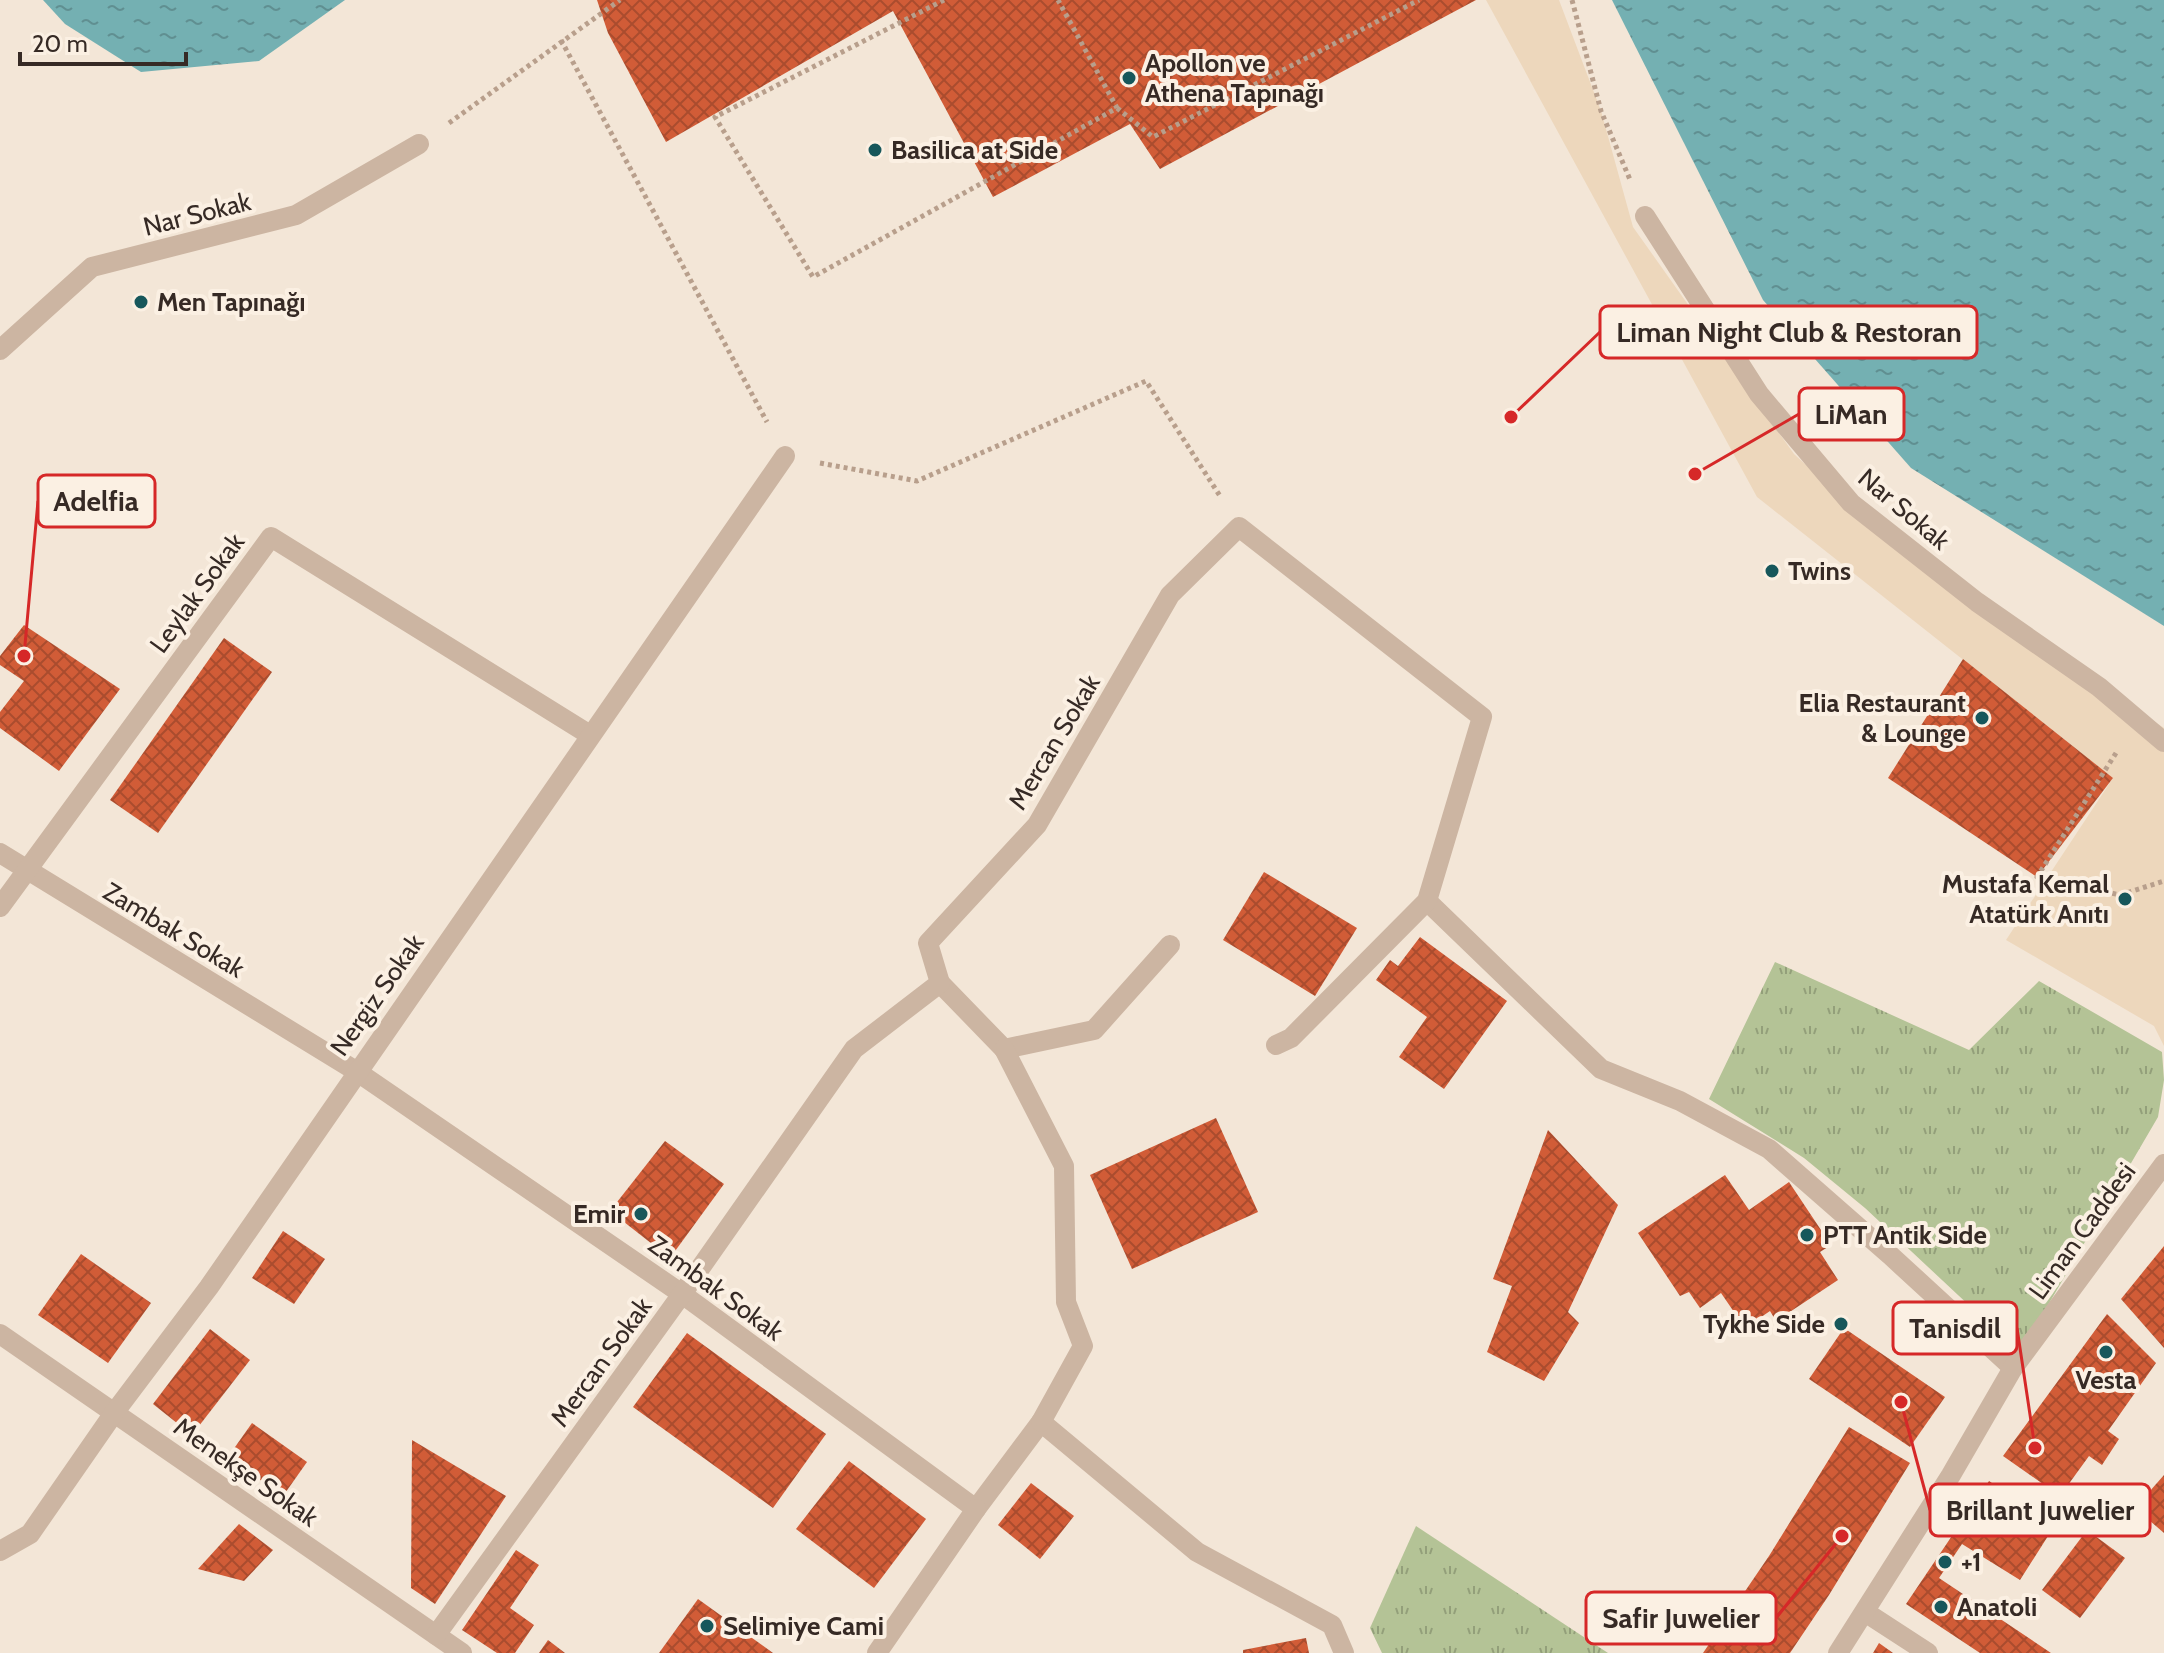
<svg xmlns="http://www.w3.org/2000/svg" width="2164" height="1653" font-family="Cabin,sans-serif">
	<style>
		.grass { fill: url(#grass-tufts) }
		.plaza { fill: #edd7bc }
		.water { fill: url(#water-ripples) }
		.building { fill: url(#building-cross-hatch) }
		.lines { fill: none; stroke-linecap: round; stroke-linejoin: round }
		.path { stroke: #b89f8c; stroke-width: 5; stroke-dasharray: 4 4; stroke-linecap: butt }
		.minor { stroke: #ccb5a2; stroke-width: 20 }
		.poi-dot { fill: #17575b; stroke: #fbf0e3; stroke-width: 3 }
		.labels { text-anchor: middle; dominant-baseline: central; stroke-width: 8; stroke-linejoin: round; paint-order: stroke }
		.poi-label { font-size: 26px; font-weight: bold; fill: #362a25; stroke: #fbf0e3; text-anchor: start }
		.street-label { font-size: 26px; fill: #362a25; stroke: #fbf0e3 }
		.leader { fill: none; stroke: #d62828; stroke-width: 3 }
		.callout-dot { fill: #d62828; stroke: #fbf0e3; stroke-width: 3 }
		.callout { fill: #fbf0e3; stroke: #d62828; stroke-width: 3 }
		.callout-label { font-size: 28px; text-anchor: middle; font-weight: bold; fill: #362a25 }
	</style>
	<defs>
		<pattern id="grass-tufts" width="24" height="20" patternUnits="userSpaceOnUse" patternTransform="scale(2)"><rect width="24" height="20" fill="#b4c396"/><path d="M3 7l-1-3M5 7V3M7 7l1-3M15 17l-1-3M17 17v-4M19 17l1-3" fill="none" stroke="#939f7a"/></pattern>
		<pattern id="water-ripples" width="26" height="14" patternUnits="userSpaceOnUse" patternTransform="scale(2)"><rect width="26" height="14" fill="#74b0b2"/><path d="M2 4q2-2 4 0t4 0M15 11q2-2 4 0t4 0" fill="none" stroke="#608f91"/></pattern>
		<pattern id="building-cross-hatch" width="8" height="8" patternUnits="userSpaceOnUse" patternTransform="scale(2)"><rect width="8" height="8" fill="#d15c37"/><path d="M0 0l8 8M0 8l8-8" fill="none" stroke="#aa4c2e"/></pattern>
	</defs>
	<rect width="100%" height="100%" fill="#f3e6d7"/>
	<g class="grass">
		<polygon points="1775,962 1969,1050 2039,981 2162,1052 2164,1080 2158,1117 2020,1353 1865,1208 1804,1158 1709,1099"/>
		<polygon points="1416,1526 1608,1653 1382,1653 1370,1628"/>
	</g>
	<polygon class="plaza" points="1486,0 1559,0 1601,111 1633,227 1794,454 1908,558 2164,728 2164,1046 2154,1026 2006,940 2113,778 1757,497"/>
	<g class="water">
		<polygon points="43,0 345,0 259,61 141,72 65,24"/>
		<polygon points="1612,0 2164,0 2164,626 1911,468 1763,300"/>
	</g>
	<g class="building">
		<polygon points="597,0 1476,0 1160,169 1130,124 993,197 893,11 666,142 608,33"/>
		<polygon points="24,625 120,689 59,771 0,728 0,712 24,681 0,665 0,656"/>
		<polygon points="224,638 272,672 158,833 110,800"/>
		<polygon points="1963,659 2113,778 2037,877 1888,778"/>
		<polygon points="1264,872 1357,928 1315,996 1223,940"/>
		<polygon points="1420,937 1507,1001 1444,1089 1399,1057 1427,1017 1376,980 1390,960 1398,966"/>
		<polygon points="1216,1118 1258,1212 1132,1269 1090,1175"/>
		<polygon points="1548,1130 1618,1205 1568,1312 1579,1323 1544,1381 1487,1352 1512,1286 1493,1279"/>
		<polygon points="665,1141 724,1184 670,1258 610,1211"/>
		<polygon points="1725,1175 1749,1210 1789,1182 1831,1245 1820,1252 1838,1280 1776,1321 1770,1311 1745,1328 1721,1293 1700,1308 1689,1292 1680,1296 1638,1233"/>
		<polygon points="283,1231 325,1259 294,1304 252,1278"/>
		<polygon points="2164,1246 2164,1348 2121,1299"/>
		<polygon points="81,1254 151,1303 108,1363 38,1315"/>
		<polygon points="2107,1314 2156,1363 2108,1431 2119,1439 2102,1465 2089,1456 2060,1496 2003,1456"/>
		<polygon points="1844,1328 1945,1397 1910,1447 1809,1379"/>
		<polygon points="210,1329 250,1360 192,1435 153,1404"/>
		<polygon points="687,1333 826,1434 773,1508 633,1407"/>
		<polygon points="252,1423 307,1462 283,1496 228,1457"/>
		<polygon points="1849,1427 1910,1463 1829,1595 1790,1653 1703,1653 1769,1556"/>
		<polygon points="412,1440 506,1496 435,1604 411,1588"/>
		<polygon points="849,1461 926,1519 874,1588 796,1529"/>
		<polygon points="2164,1475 2164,1533 2135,1508"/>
		<polygon points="1989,1481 2055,1525 2020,1580 1962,1544 1939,1578 2051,1653 1980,1653 1906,1604"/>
		<polygon points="1031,1483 1074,1516 1040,1559 998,1525"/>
		<polygon points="239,1524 273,1550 244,1581 198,1569"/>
		<polygon points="2087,1530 2125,1558 2080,1618 2042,1590"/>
		<polygon points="516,1550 539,1565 510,1608 534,1625 515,1653 497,1653 462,1630"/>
		<polygon points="698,1599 773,1653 659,1653"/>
		<polygon points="1306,1638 1309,1653 1243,1653 1243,1650"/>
		<polygon points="548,1640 565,1653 539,1653"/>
		<polygon points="1879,1643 1893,1653 1873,1653"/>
	</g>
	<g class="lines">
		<g class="path">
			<polyline points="944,0 715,117 813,277 1117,108 1058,0"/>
			<polyline points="1572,0 1601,111 1631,182"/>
			<polyline points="561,40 767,422"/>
			<polyline points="1117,108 1153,137 1419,0"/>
			<polyline points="449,123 620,0"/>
			<polyline points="820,463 917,481 1146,381 1220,496"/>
			<polyline points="2116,753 2037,877 2120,895 2164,881"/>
		</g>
		<g class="minor">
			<polyline points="1645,216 1759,394 1851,503 1977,602 2099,687 2164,742"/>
			<polyline points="0,350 92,267 296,215 419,144"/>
			<polyline points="0,853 356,1071 682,1294 976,1509 1041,1422 1197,1552 1332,1625 1344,1653"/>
			<polyline points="1427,901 1601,1069 1680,1101 1769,1149 1890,1255 2013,1368"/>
			<polyline points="0,907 271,537 590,735"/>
			<polyline points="940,983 1004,1049 1094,1030 1170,945"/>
			<polyline points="1004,1049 1064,1166 1066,1302 1083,1346 1041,1422"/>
			<polyline points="0,1334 462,1653"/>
			<polyline points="0,1551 30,1534 114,1413 209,1287 785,456"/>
			<polyline points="1865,1612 1928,1653"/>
			<polyline points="436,1635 682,1294 854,1049 940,983 928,943 1037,825 1170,595 1239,527 1482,717 1427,901 1291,1038 1276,1045"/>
			<polyline points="877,1653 976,1509"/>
			<polyline points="1838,1653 1951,1475 2013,1368 2164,1164"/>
		</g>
	</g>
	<g class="poi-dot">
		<circle cx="1129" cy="78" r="8"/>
		<circle cx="875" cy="150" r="8"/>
		<circle cx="141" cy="302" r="8"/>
		<circle cx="1772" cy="571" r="8"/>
		<circle cx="1982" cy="718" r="8"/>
		<circle cx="2125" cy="899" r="8"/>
		<circle cx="641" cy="1214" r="8"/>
		<circle cx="1807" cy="1235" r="8"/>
		<circle cx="1841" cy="1324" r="8"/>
		<circle cx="2106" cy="1352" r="8"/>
		<circle cx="1945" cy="1562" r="8"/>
		<circle cx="1941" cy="1607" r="8"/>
		<circle cx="707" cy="1626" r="8"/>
	</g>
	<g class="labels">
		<g class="poi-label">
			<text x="1145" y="63">Apollon ve<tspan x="1145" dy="30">Athena Tapınağı</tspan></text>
			<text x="891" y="150">Basilica at Side</text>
			<text x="157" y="302">Men Tapınağı</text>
			<text x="1788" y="571">Twins</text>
			<text x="1966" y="703" text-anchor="end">Elia Restaurant<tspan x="1966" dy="30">&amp; Lounge</tspan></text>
			<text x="2109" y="884" text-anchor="end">Mustafa Kemal<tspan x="2109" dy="30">Atatürk Anıtı</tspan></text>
			<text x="625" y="1214" text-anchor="end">Emir</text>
			<text x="1823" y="1235">PTT Antik Side</text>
			<text x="1825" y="1324" text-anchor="end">Tykhe Side</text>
			<text x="2106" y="1380" text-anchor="middle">Vesta</text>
			<text x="1961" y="1562">+1</text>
			<text x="1957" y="1607">Anatoli</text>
			<text x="723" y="1626">Selimiye Cami</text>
		</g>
		<g class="street-label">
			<text transform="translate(197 214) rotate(-14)">Nar Sokak</text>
			<text transform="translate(1904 509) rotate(40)">Nar Sokak</text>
			<text transform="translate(197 593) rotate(-54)">Leylak Sokak</text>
			<text transform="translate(1054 742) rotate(-59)">Mercan Sokak</text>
			<text transform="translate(174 930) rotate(31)">Zambak Sokak</text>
			<text transform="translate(377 995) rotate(-55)">Nergiz Sokak</text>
			<text transform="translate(2082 1231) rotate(-54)">Liman Caddesi</text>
			<text transform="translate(716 1288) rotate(36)">Zambak Sokak</text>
			<text transform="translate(601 1362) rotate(-54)">Mercan Sokak</text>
			<text transform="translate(246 1472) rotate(35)">Menekşe Sokak</text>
		</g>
	</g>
	<path class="leader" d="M1511 417L1600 332M1695 474L1799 414M24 656L38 501M2035 1448L2017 1328M1901 1402L1930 1510M1842 1536L1776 1618"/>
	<g class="callout-dot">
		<circle cx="1511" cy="417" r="8"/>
		<circle cx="1695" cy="474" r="8"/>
		<circle cx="24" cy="656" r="8"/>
		<circle cx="2035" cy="1448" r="8"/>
		<circle cx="1901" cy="1402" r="8"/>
		<circle cx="1842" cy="1536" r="8"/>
	</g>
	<g class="callout">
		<rect x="1600" y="306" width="377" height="52" rx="8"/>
		<rect x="1799" y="388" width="105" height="52" rx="8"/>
		<rect x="38" y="475" width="117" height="52" rx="8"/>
		<rect x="1893" y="1302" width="124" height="52" rx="8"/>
		<rect x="1930" y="1484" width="220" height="52" rx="8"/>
		<rect x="1586" y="1592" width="190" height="52" rx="8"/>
	</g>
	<g class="callout-label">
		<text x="1789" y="342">Liman Night Club &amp; Restoran</text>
		<text x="1851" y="424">LiMan</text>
		<text x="96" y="511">Adelfia</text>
		<text x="1955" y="1338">Tanisdil</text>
		<text x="2040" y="1520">Brillant Juwelier</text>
		<text x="1681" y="1628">Safir Juwelier</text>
	</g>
	<path d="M20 52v12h166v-12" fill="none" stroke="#362a25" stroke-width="4"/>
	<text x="32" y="52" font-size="24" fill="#362a25" stroke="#fbf0e3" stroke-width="6" paint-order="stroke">20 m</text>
</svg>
